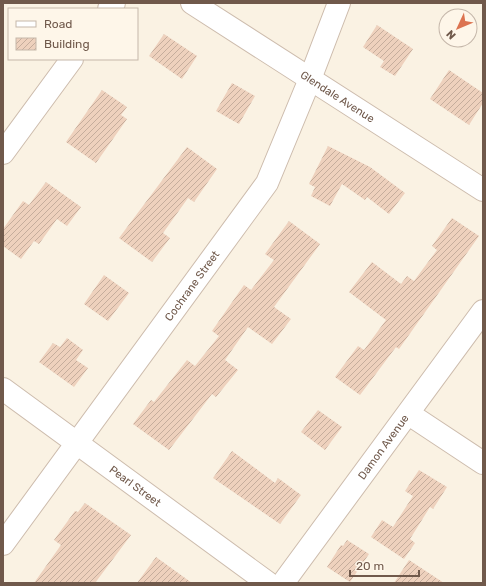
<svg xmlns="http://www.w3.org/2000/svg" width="486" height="586" font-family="Rubik,sans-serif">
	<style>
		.building { fill: url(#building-hatch) }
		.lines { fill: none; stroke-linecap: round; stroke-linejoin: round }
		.minor-casing { stroke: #cdbcad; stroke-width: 24 }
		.minor { stroke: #fff; stroke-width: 22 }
		.labels { text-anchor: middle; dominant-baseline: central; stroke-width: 3; stroke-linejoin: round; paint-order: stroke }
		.street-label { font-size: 11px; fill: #70594b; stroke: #fef6e9 }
	</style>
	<defs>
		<pattern id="building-hatch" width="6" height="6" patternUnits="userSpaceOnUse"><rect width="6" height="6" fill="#eed1bd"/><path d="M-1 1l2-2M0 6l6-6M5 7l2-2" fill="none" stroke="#c5ad9c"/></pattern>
	</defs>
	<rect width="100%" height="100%" fill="#faf2e3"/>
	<g class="building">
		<polygon points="377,25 413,49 395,76 380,67 384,61 363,47"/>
		<polygon points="164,34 197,56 182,79 149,56"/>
		<polygon points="449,70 483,93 483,103 469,125 430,99"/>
		<polygon points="232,83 255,96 239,124 216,111"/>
		<polygon points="102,90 127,107 121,115 127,119 96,163 66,142"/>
		<polygon points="328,146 370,167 405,193 389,214 367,197 365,200 342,184 330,206 311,196 315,187 309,184"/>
		<polygon points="187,147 217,169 194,202 188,198 163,233 170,238 152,262 119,238"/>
		<polygon points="46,182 81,207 67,226 57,219 39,244 34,241 21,259 3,246 3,229 23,201 29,205"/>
		<polygon points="452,218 479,236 399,349 396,347 360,395 335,377 358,346 364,350 386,320 349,292 372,262 401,284 407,276 414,281 437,250 432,246"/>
		<polygon points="289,221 320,244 274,307 291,319 272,344 248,327 225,360 238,370 216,397 212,394 169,450 133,424 151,400 154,402 187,360 195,366 219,336 212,331 244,285 251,290 274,260 265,254"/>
		<polygon points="104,275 129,293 108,321 84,304"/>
		<polygon points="67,338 83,350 76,360 88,368 74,387 39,362 53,343 60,347"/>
		<polygon points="318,410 342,427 325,450 301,432"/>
		<polygon points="232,451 275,483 278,478 301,495 280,524 213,478"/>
		<polygon points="419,470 447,487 433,509 430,507 410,539 415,543 404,559 371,537 382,520 393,527 413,496 405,491"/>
		<polygon points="85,503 131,535 95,583 34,583 61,545 54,540 75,511 78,512"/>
		<polygon points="347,540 369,554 350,582 327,567 341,545 343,546"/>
		<polygon points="156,557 192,583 137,583"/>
		<polygon points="409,560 444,583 394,583"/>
	</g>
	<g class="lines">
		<defs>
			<g id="minor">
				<path id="s1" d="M192,3L483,190"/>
				<polyline points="109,9 114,3"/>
				<polyline points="3,153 72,59"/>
				<path id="s2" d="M3,389L268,583"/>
				<polyline points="409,414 483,463"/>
				<path id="s3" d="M3,544L267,183L310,79L339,3"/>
				<path id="s4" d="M283,583L483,311"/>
			</g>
		</defs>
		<use href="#minor" class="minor-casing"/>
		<use href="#minor" class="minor"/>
	</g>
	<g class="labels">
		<g class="street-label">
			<text stroke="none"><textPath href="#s1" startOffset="173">Glendale Avenue</textPath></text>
			<text stroke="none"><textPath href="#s3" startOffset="320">Cochrane Street</textPath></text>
			<text stroke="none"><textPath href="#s4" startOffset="169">Damon Avenue</textPath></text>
			<text stroke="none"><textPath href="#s2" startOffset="164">Pearl Street</textPath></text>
		</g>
	</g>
	<rect width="486" height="586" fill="none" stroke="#70594b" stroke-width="8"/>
	<rect x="8" y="8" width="130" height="52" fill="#fef6e9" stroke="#c5b7aa"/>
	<rect x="16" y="21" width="20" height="6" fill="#ffffff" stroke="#c5b7aa"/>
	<text x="44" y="28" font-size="12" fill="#70594b">Road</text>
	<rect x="16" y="38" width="20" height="12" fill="url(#building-hatch)" stroke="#c5b7aa"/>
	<text x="44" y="48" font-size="12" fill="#70594b">Building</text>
	<g transform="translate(458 28) rotate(226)"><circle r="19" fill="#fef6e9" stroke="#c5b7aa"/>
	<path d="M0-3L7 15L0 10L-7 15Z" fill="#dc7350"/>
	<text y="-6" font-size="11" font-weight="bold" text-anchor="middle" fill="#70594b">N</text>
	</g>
	<path d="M350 570v6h69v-6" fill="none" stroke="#70594b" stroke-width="2"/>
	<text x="356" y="570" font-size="12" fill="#70594b" stroke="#fef6e9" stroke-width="3" paint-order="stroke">20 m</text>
</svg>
